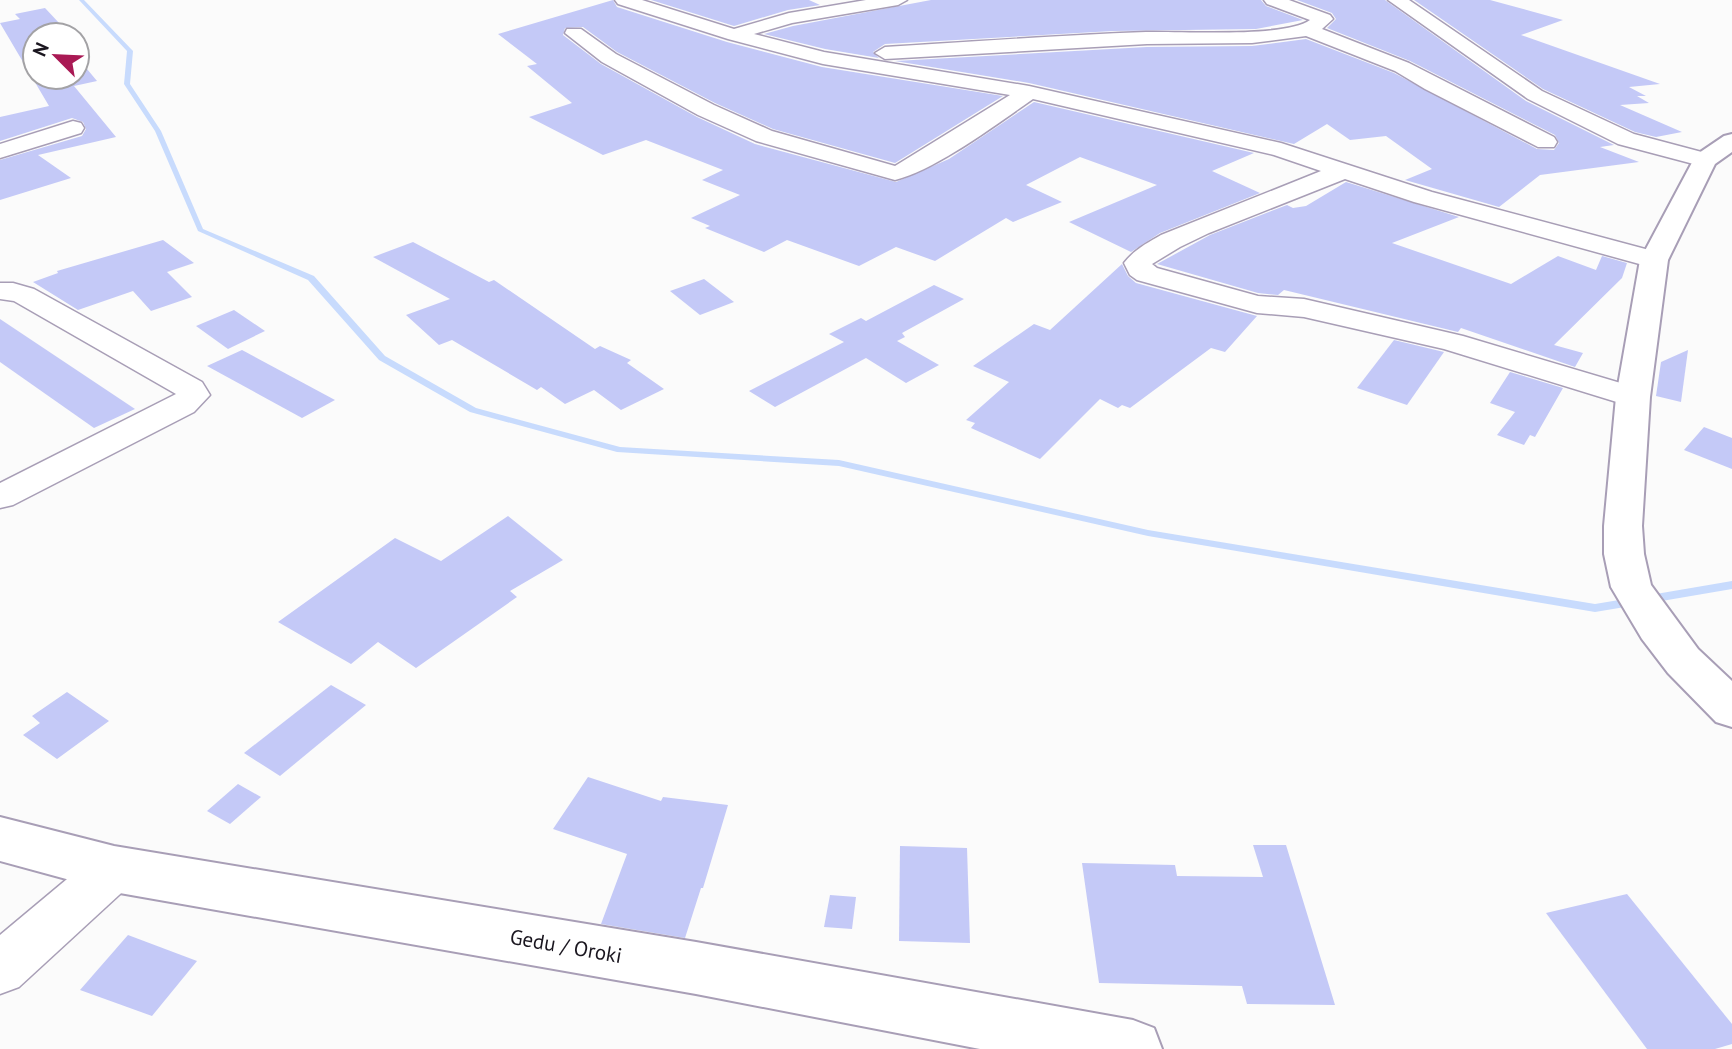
<svg xmlns="http://www.w3.org/2000/svg" width="1732" height="1049" font-family="'PT Sans',sans-serif">
	<style>
		.lines { fill: none; stroke-linecap: round; stroke-linejoin: round }
		.stream { fill: #c8dbfd; fill-rule: evenodd }
		.building { fill: #c4c9f7 }
		.minor-casing { stroke: #a89eb6; stroke-width: 3 }
		.tertiary-casing { stroke: #a89eb6; stroke-width: 4 }
		.minor { fill: #fff; fill-rule: evenodd }
		.tertiary { fill: #fff; fill-rule: evenodd }
		.labels { text-anchor: middle; dominant-baseline: central; stroke-width: 5; stroke-linejoin: round; paint-order: stroke }
		.near-street-label { font-size: 21px; fill: #1a161f; stroke: #fff }
	</style>
	<rect width="100%" height="100%" fill="#fbfbfb"/>
	<g class="lines">
		<g class="stream">
			<polygon points="79,0 84,0 133,51 130,84 161,131 203,229 314,276 385,356 476,408 620,447 839,460 1148,530 1595,604 1631,598 1635,599 1636,602 1635,605 1631,606 1595,612 1148,536 839,466 617,452 470,412 379,360 308,280 198,231 155,131 124,84 127,51"/>
			<polygon points="1732,581 1732,589 1650,603 1646,602 1645,599 1646,596 1650,595"/>
		</g>
	</g>
	<g class="building">
		<polygon points="613,0 617,7 727,42 822,67 1003,96 895,163 773,129 715,103 617,52 583,27 565,28 563,35 601,64 697,117 755,144 896,182 949,159 1034,102 1254,153 1212,171 1260,193 1160,233 1131,252 1069,222 1157,185 1080,157 1026,185 1062,202 1013,222 1006,218 935,261 896,247 859,266 787,240 764,252 705,228 710,226 691,218 740,195 702,180 723,170 646,140 603,155 529,117 572,103 527,66 537,64 498,34"/>
		<polygon points="651,0 809,0 820,5 788,10 734,26"/>
		<polygon points="931,0 1261,0 1266,6 1303,20 1256,29 1113,31 885,44 873,52 879,58 825,49 764,34 793,26"/>
		<polygon points="1297,0 1385,0 1526,101 1614,145 1600,147 1639,162 1540,175 1499,207 1405,180 1432,169 1386,136 1350,140 1327,124 1294,144 1029,83 895,61 1147,47 1252,46 1306,39 1394,73 1537,149 1554,150 1559,143 1555,135 1410,61 1327,28 1336,19 1332,13"/>
		<polygon points="1414,0 1490,0 1563,20 1521,35 1660,84 1629,87 1646,96 1637,96 1649,103 1620,105 1682,132 1656,137 1635,132 1543,89"/>
		<polygon points="45,8 60,24 66,35 35,35 35,77 77,77 77,57 97,81 74,86 116,137 38,155 71,178 0,200 0,160 82,136 86,129 83,122 72,118 0,141 0,117 49,106 0,23 20,19 15,14"/>
		<polygon points="1346,182 1459,217 1392,243 1511,284 1558,256 1596,270 1602,256 1627,263 1622,278 1554,345 1583,353 1575,367 1461,328 1458,332 1284,290 1278,295 1258,293 1157,264 1210,235 1287,205 1293,208 1306,206"/>
		<polygon points="163,240 194,263 167,272 192,297 151,311 133,291 78,310 33,282 58,273 57,271"/>
		<polygon points="413,242 489,282 494,280 595,349 600,346 631,360 627,363 664,389 621,410 594,390 565,404 541,387 537,390 452,340 439,345 406,315 450,299 373,257"/>
		<polygon points="1122,264 1128,276 1136,283 1257,316 1225,352 1211,348 1130,408 1122,405 1118,408 1100,399 1040,459 971,428 975,423 966,420 1009,382 973,366 1034,324 1050,330"/>
		<polygon points="704,279 734,302 700,315 670,291"/>
		<polygon points="934,285 964,299 902,333 905,337 897,341 939,365 906,383 866,358 775,407 749,391 844,342 829,334 861,318 866,321"/>
		<polygon points="234,310 265,331 228,349 196,326"/>
		<polygon points="0,319 135,409 94,428 0,362"/>
		<polygon points="1394,340 1444,352 1407,405 1357,388"/>
		<polygon points="242,350 335,400 302,418 207,366"/>
		<polygon points="1688,350 1681,402 1656,396 1661,362"/>
		<polygon points="1510,372 1563,388 1535,437 1530,435 1524,445 1497,435 1515,412 1490,403"/>
		<polygon points="1704,427 1732,438 1732,469 1684,450"/>
		<polygon points="508,516 563,560 510,591 517,597 416,668 378,642 351,664 278,622 395,538 441,561"/>
		<polygon points="331,685 366,705 280,776 244,753"/>
		<polygon points="67,692 109,721 57,759 23,735 40,723 32,716"/>
		<polygon points="588,777 661,801 663,797 728,805 703,888 701,888 685,938 601,924 627,854 553,829"/>
		<polygon points="238,784 261,797 230,824 207,811"/>
		<polygon points="1253,845 1286,845 1335,1005 1247,1004 1242,986 1099,983 1082,863 1175,865 1177,876 1263,877"/>
		<polygon points="900,846 967,848 970,943 899,941"/>
		<polygon points="1627,894 1732,1024 1732,1044 1715,1049 1647,1049 1546,913"/>
		<polygon points="830,895 856,897 852,929 824,927"/>
		<polygon points="128,935 197,961 152,1016 80,990"/>
	</g>
	<g class="lines">
		<defs>
			<g id="minor">
				<path d="M615,0H642L734,29L789,13L866,0H907L898,5L792,23L754,34L824,52L1029,86L1281,143L1432,192L1664,254L1668,260L1664,266L1654,268L1414,202L1345,179L1209,233L1180,247L1152,264L1157,268L1258,296L1304,299L1463,336L1644,390L1649,397L1644,404L1633,407L1444,349L1304,317L1257,313L1137,280L1130,275L1124,263C1134,250 1147,243 1161,235L1321,171L1274,155L1033,99C997,124 936,170 895,180L756,141L698,115L602,62L565,33L567,29H581L616,54L714,105L772,131L895,166L1010,95L823,64L728,39L618,4Z"/>
				<path d="M1264,0H1289L1330,15L1333,19L1322,29L1409,63L1554,137L1557,142L1554,147H1538L1425,89L1395,71L1306,36L1252,43L1147,44L885,59L875,53L885,47C972,42 1059,35 1146,32C1182,31 1285,38 1310,20L1267,4Z"/>
				<polygon points="1388,0 1409,0 1542,91 1634,134 1713,155 1717,160 1713,165 1705,167 1618,144 1528,99"/>
				<polygon points="73,121 81,123 84,128 81,133 0,158 0,144"/>
				<polygon points="0,283 13,283 34,289 202,382 210,395 194,412 13,505 0,508 0,483 176,394 14,301 0,299"/>
				<polygon points="114,847 131,854 139,869 131,884 19,987 0,994 0,935 97,854"/>
			</g>
			<g id="tertiary">
				<polygon points="1732,134 1732,152 1715,164 1668,260 1650,397 1642,526 1644,554 1651,585 1698,649 1732,681 1732,727 1716,722 1668,673 1642,639 1611,587 1604,554 1604,526 1616,397 1640,260 1696,155 1724,136"/>
				<polygon points="0,817 114,846 696,942 1133,1020 1154,1028 1162,1049 980,1049 696,994 114,892 0,861"/>
			</g>
		</defs>
		<use href="#minor" class="minor-casing"/>
		<use href="#tertiary" class="tertiary-casing"/>
		<use href="#minor" class="minor"/>
		<use href="#tertiary" class="tertiary"/>
	</g>
	<g class="labels">
		<g class="near-street-label">
			<text transform="translate(566 946) rotate(10)">Gedu / Oroki</text>
		</g>
	</g>
	<g transform="translate(56 56) rotate(294)"><circle r="33" fill="#ffffff" stroke="#a3a2a5" stroke-width="2"/>
	<path d="M0-5L12 26L0 18L-12 26Z" fill="#a91954"/>
	<text y="-10" font-size="19" font-weight="bold" text-anchor="middle" fill="#1a161f">N</text>
	</g>
</svg>
